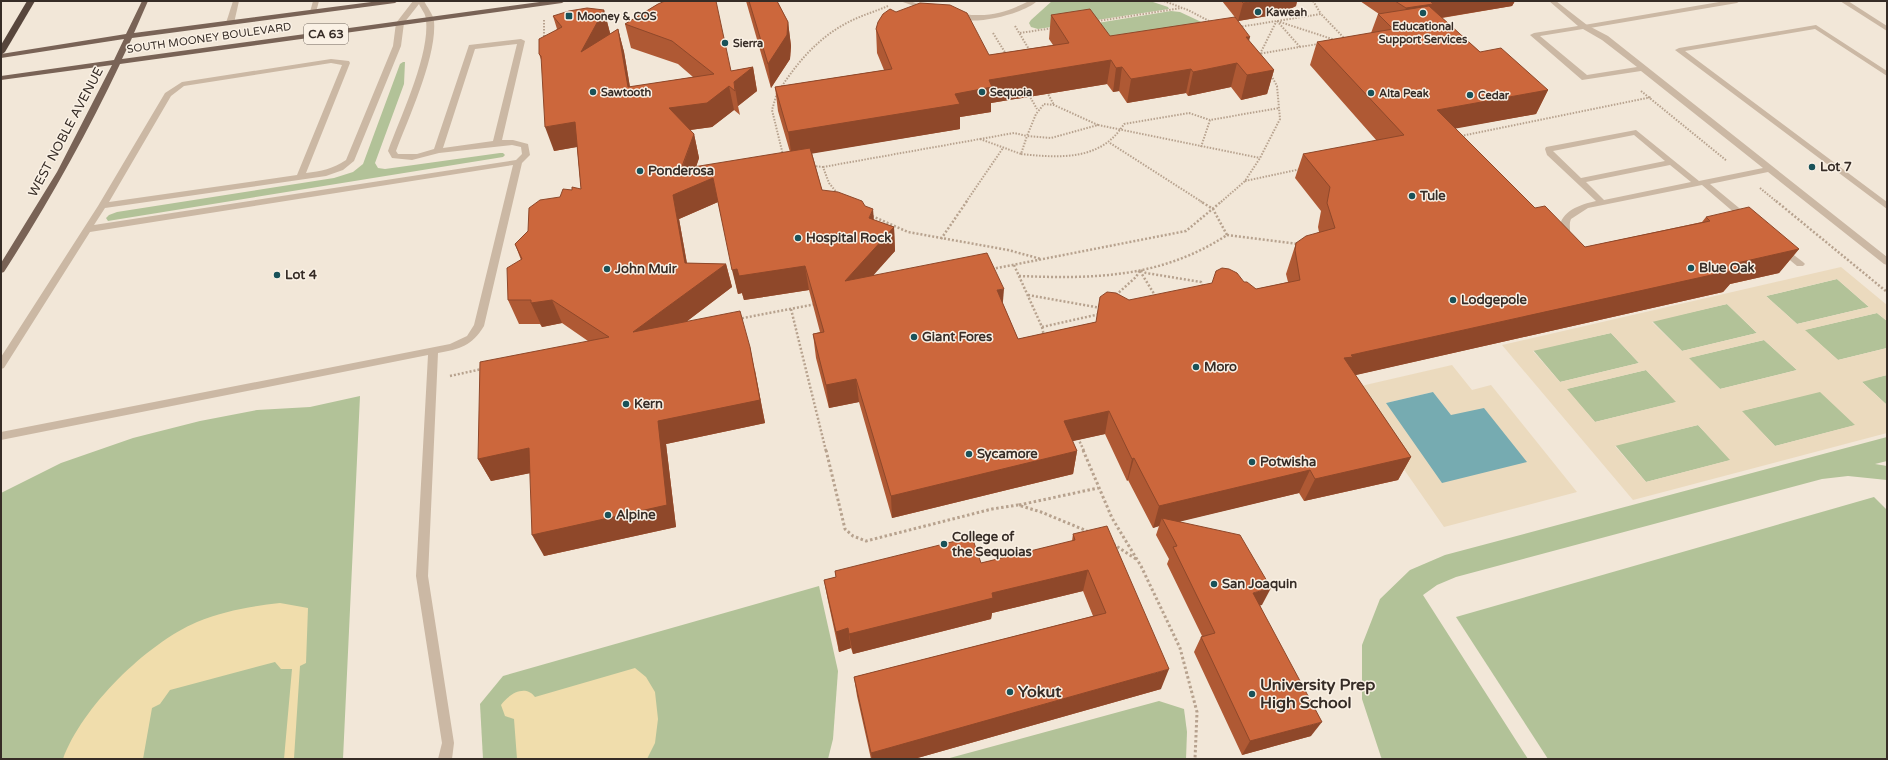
<svg xmlns="http://www.w3.org/2000/svg" width="1888" height="760" font-family="'Varela Round',sans-serif">
	<style>
		.green { fill: #b2c298 }
		.sand { fill: #f0ddac }
		.plaza { fill: #ebdabe; fill-rule: evenodd }
		.water { fill: #76abb1 }
		.lines { fill: none; stroke-linecap: round; stroke-linejoin: round }
		.path-far2 { stroke: #b7a28e; stroke-width: 2; stroke-dasharray: 1.5 1.5; stroke-linecap: butt }
		.path-far1 { stroke: #b7a28e; stroke-width: 2.5; stroke-dasharray: 2 2; stroke-linecap: butt }
		.path { stroke: #b7a28e; stroke-width: 3; stroke-dasharray: 2.5 2.5; stroke-linecap: butt }
		.service { fill: #cbb8a4; fill-rule: evenodd }
		.minor { fill: #cbb8a4; fill-rule: evenodd }
		.primary { fill: #796356; fill-rule: evenodd }
		.motorway { fill: #57463c; fill-rule: evenodd }
		.wall { fill: #af5934 }
		.shaded-wall { fill: #8f482a }
		.building { fill: #cc673c; stroke: #8f482a }
		.poi-dot { fill: #195259; stroke: #faf1e5; stroke-width: 1.5 }
		.labels { text-anchor: middle; dominant-baseline: central; stroke-width: 3; stroke-linejoin: round; paint-order: stroke }
		.far-poi-label { font-size: 11px; font-weight: bold; fill: #362c26; stroke: #faf1e5; text-anchor: start }
		.far-street-label { font-size: 11px; fill: #362c26; stroke: #faf1e5 }
		.shield { fill: #faf1e5; stroke: #71675f; stroke-width: 1 }
		.shield-label { font-size: 12px; font-weight: bold; fill: #362c26 }
		.street-label { font-size: 13px; fill: #362c26; stroke: #faf1e5 }
		.poi-label { font-size: 13px; font-weight: bold; fill: #362c26; stroke: #faf1e5; text-anchor: start }
		.near-poi-label { font-size: 16px; font-weight: bold; fill: #362c26; stroke: #faf1e5; text-anchor: start }
	</style>
	<rect width="100%" height="100%" fill="#f2e7d8"/>
	<g class="green">
		<polygon points="1052,1 1150,1 1168,7 1169,9 1038,29 1031,27 1029,23 1031,20"/>
		<polygon points="1171,11 1180,12 1212,27 1106,60 1079,26"/>
		<polygon points="403,62 405,62 404,84 375,163 378,168 385,169 500,153 503,153 505,155 503,157 114,220 108,221 106,218 109,215 117,212 334,178 353,172 363,164 400,64"/>
		<polygon points="1837,279 1869,307 1797,324 1766,296"/>
		<polygon points="1727,304 1757,333 1682,351 1652,321"/>
		<polygon points="1877,313 1887,321 1887,348 1838,360 1804,330"/>
		<polygon points="1611,333 1639,363 1560,382 1533,350"/>
		<polygon points="1764,340 1797,370 1720,389 1688,358"/>
		<polygon points="1646,370 1677,402 1595,422 1566,389"/>
		<polygon points="1887,375 1887,405 1861,381"/>
		<polygon points="1820,391 1856,425 1775,446 1741,411"/>
		<polygon points="360,396 343,759 1,759 1,493 61,463 133,438 200,421 257,410 310,407"/>
		<polygon points="1698,425 1731,460 1646,482 1615,445"/>
		<polygon points="1887,437 1887,461 1875,464 1887,466 1887,480 1848,476 1822,479 1456,577 1437,585 1423,595 1528,759 1382,759 1381,757 1362,699 1362,645 1380,599 1410,570 1445,555"/>
		<polygon points="1874,497 1887,510 1887,759 1548,759 1456,617"/>
		<polygon points="819,586 838,671 833,739 828,759 483,759 480,704 503,676"/>
		<polygon points="1159,701 1184,709 1187,732 1186,759 946,759"/>
	</g>
	<g class="sand">
		<path d="M280,603L308,608L306,663L300,666L294,758L298,759H284L292,669H281L275,662L170,690L160,704L152,708L143,759H63C82,707 146,644 197,622C223,611 252,606 280,603Z"/>
		<path d="M635,668L646,677L655,692L658,719L655,743L647,759H517L514,719L505,716L501,705C509,694 525,684 535,697Z"/>
	</g>
	<g class="plaza">
		<path d="M1841,267L1887,305V321L1877,313L1805,330L1838,360L1887,348V375L1862,382L1887,405V433L1633,500L1502,345ZM1837,279L1869,307L1797,324L1766,296ZM1727,304L1757,333L1682,351L1652,322ZM1611,333L1639,363L1560,382L1533,351ZM1764,340L1797,370L1720,389L1689,358ZM1646,370L1676,402L1595,422L1567,389ZM1820,392L1855,425L1775,446L1742,411ZM1698,425L1730,460L1646,482L1615,446Z"/>
		<path d="M1452,365L1472,390L1491,385L1577,492L1444,527L1348,389ZM1433,392L1451,415L1386,403Z"/>
	</g>
	<polygon class="water" points="1433,392 1451,415 1484,408 1527,462 1442,483 1386,403"/>
	<g class="lines">
		<g class="path-far2">
			<polyline points="1164,1 1188,10 1211,22"/>
			<polyline points="1313,1 1321,14"/>
			<polyline points="544,20 544,39"/>
			<polyline points="1098,21 1182,8"/>
			<polyline points="1277,21 1335,40"/>
			<polyline points="1277,21 1300,47"/>
			<polyline points="1015,26 1030,51"/>
			<polyline points="1239,27 1321,14 1346,40"/>
			<polyline points="993,33 1006,54"/>
			<polyline points="1020,33 1053,28"/>
			<polyline points="1258,54 1318,44"/>
			<polyline points="1260,54 1276,22"/>
			<path d="M780,89C797,63 817,39 845,24C859,16 874,12 888,6"/>
			<polyline points="1641,91 1727,161"/>
			<polyline points="1047,92 1054,105"/>
			<polyline points="777,93 772,110 783,155"/>
			<polyline points="1029,95 1037,109"/>
			<polygon points="1044,104 1054,105 1098,125 1051,138 1027,136 1036,114"/>
			<polyline points="1098,125 1260,158"/>
			<polyline points="1461,136 1652,97"/>
			<polyline points="980,139 1021,154 1027,136"/>
			<polyline points="980,139 1014,133 1027,136"/>
			<polyline points="1110,143 1202,202"/>
			<polyline points="1201,147 1210,120 1279,108"/>
			<path d="M1021,154C1060,158 1101,161 1124,124L1189,113L1210,120"/>
			<polyline points="813,166 823,167 829,183 837,193"/>
			<polyline points="823,167 980,139"/>
			<polyline points="1245,181 1301,169"/>
			<polyline points="1760,188 1777,202"/>
			<polyline points="966,202 1003,148"/>
			<polyline points="1221,202 1245,181 1260,158 1280,119 1277,86 1271,75"/>
		</g>
		<g class="path-far1">
			<polyline points="1776,201 1887,292"/>
			<polyline points="872,216 908,232 1008,250 1041,259"/>
			<polyline points="1227,235 1298,244"/>
			<polyline points="941,239 967,201"/>
			<polyline points="1014,265 1042,327 1100,314"/>
			<polyline points="992,269 1186,231 1222,201"/>
			<polyline points="1140,271 1156,297"/>
			<path d="M1019,276C1095,279 1161,278 1227,235L1213,209L1200,201"/>
			<polyline points="1028,295 1101,308"/>
			<polyline points="1116,295 1136,277 1140,270 1146,273 1201,282 1203,288"/>
			<polyline points="791,309 826,451"/>
			<polyline points="738,319 816,304"/>
			<polyline points="1042,327 1044,336"/>
			<polyline points="450,376 482,369"/>
			<polyline points="1078,438 1084,451"/>
		</g>
		<g class="path">
			<polyline points="826,450 845,529 853,536 866,541 992,509 1018,505 1041,512 1087,531"/>
			<polyline points="1083,450 1112,518 1141,566 1180,648 1197,712 1195,759"/>
			<polyline points="1019,505 1098,488"/>
			<polyline points="1113,544 1136,559"/>
		</g>
		<g class="service">
			<polygon points="233,1 239,1 234,23 230,25 226,23"/>
			<polygon points="313,1 319,1 316,12 313,14 310,12"/>
			<path d="M413,1H424C427,7 433,14 434,21C437,56 409,117 396,151L398,154H417L434,149L469,45L521,39L525,41L502,140H513L528,144L530,155L522,163L484,326C472,346 460,349 438,353L428,576L454,743L452,759H438L442,743L416,576L428,355L1,440V432L450,344L467,336L474,325L513,165L90,232L4,368L1,369V357L98,206L165,93L182,82L331,59L349,61L350,63L306,173C321,171 333,169 346,160L393,46L396,23ZM419,4C421,9 426,14 426,20C430,55 400,118 388,151L392,158L412,160L439,153L512,145L521,147L522,154L516,160L94,225L105,208L326,176L343,170L354,161L401,46L404,23ZM517,44L493,141L443,148L475,49ZM331,63L342,65L297,175L109,202L171,96L184,86Z"/>
			<polygon points="900,1 910,1 931,9 926,10"/>
			<path d="M1029,1H1037C1024,14 968,28 953,16C958,12 968,15 975,15C995,16 1011,10 1029,1Z"/>
			<path d="M1549,1H1556L1587,25L1608,36L1887,257V265L1884,264L1768,172L1710,184L1750,217L1751,219L1750,221H1744L1702,185L1588,208L1571,219C1568,226 1572,234 1569,240H1563C1551,215 1577,205 1596,201L1547,155L1545,149L1546,147L1636,130L1699,181L1763,168L1641,71L1582,80L1530,35L1534,33L1578,26ZM1583,29L1602,40L1637,67L1587,75L1540,36ZM1634,135L1665,161L1581,178L1553,151ZM1670,165L1691,182L1604,200L1586,182Z"/>
			<polygon points="1840,1 1848,1 1887,26 1887,31"/>
			<polygon points="1816,25 1887,71 1887,76 1815,29 1685,51 1887,202 1887,209 1675,50 1679,48"/>
			<polygon points="1782,246 1803,262 1805,264 1803,266 1797,266 1779,251 1778,249"/>
		</g>
		<polygon class="minor" points="1725,1 1740,1 1737,3 1584,29 1580,27 1584,25"/>
		<path class="primary" d="M142,1H148L134,33L379,1H398L395,3L132,38L122,59L547,1H565L562,3L120,64C86,136 47,205 4,272L1,273V263L57,172L112,65L1,80V76L114,60L124,39L1,58V54L126,34Z"/>
		<polygon class="motorway" points="27,1 35,1 5,52 1,55 1,45"/>
	</g>
	<g class="wall">
		<polygon points="746,1 777,1 788,22 791,46 790,59 771,88"/>
		<polygon points="1222,1 1297,1 1296,6 1280,14 1238,21"/>
		<polygon points="1360,1 1515,1 1512,6 1442,18 1480,52 1548,90 1536,114 1455,128 1535,208 1585,247 1702,222 1706,217 1799,249 1779,273 1730,284 1723,292 1355,375 1411,457 1398,480 1304,501 1299,493 1180,521 1262,605 1260,605 1311,736 1242,755 1194,652 1201,637 1202,636 1167,564 1169,559 1156,535 1159,526 1153,528 1128,480 1127,481 1105,434 1072,441 1077,451 1073,474 892,518 859,402 829,408 816,358 813,334 820,332 809,290 744,300 742,293 738,294 718,202 679,219 687,263 726,264 732,287 686,322 755,370 765,423 666,444 676,527 544,556 530,473 491,481 478,459 588,341 562,323 542,327 540,324 519,324 508,300 521,260 515,244 528,231 560,197 572,190 581,189 577,147 554,151 542,62 539,54 557,29 553,16 604,10 610,33 610,34 618,29 624,52 630,87 693,77 678,64 631,48 625,24 658,4 731,71 753,67 757,91 738,106 740,115 734,110 712,127 690,130 694,134 699,158 696,167 790,152 778,111 775,87 884,70 877,53 876,29 989,55 1053,45 1049,39 1051,15 1110,36 1249,41 1274,70 1267,94 1241,100 1231,87 1188,96 1186,93 1127,103 1119,91 1113,92 1107,84 991,103 991,112 960,117 960,129 812,153 822,190 874,220 894,227 895,251 873,275 1003,304 1018,339 1096,322 1129,300 1244,282 1256,289 1288,282 1286,274 1296,243 1319,232 1318,227 1321,211 1295,178 1303,154 1377,141 1310,65 1317,42 1371,33 1378,14 1379,14"/>
		<polygon points="1073,534 1161,689 914,759 871,759 857,696 854,677 1093,616 1083,591 992,613 991,619 853,654 851,648 839,652 828,601 824,580 836,577 835,571 981,563 1072,541"/>
	</g>
	<g class="shaded-wall">
		<polygon points="1256,1 1297,1 1296,6 1280,14 1238,21 1243,3"/>
		<polygon points="1437,1 1515,1 1512,6 1427,20 1399,27 1406,8"/>
		<polygon points="604,10 610,33 588,76 581,52"/>
		<polygon points="788,22 791,46 790,59 771,88 768,64"/>
		<polygon points="618,29 624,52 634,111 628,87"/>
		<polygon points="1246,37 1250,37 1244,61"/>
		<polygon points="1111,60 1107,84 991,103 991,112 960,117 960,129 792,157 788,132 955,94 989,80"/>
		<polygon points="1237,63 1231,87 1188,96 1193,72"/>
		<polygon points="753,67 757,91 738,106 734,82"/>
		<polygon points="1122,67 1119,91 1113,92 1116,68"/>
		<polygon points="1191,69 1186,93 1127,103 1131,79"/>
		<polygon points="1274,70 1267,94 1241,100 1247,75"/>
		<polygon points="729,86 734,110 712,127 675,132 669,108"/>
		<polygon points="1548,90 1536,114 1426,134 1437,110"/>
		<polygon points="575,122 582,146 554,151 545,127"/>
		<polygon points="694,134 699,158 689,188 713,178 718,202 679,219 691,287 685,263 673,195"/>
		<polygon points="873,209 875,233 869,218"/>
		<polygon points="894,227 895,251 847,305 845,281"/>
		<polygon points="1799,249 1779,273 1730,284 1723,292 1343,378 1344,358 1351,355 1737,263"/>
		<polygon points="726,264 732,287 641,356 633,332"/>
		<polygon points="805,266 809,290 744,300 742,293 738,294 732,270 737,269"/>
		<polygon points="1004,289 1002,313 997,290"/>
		<polygon points="552,300 562,323 542,327 531,303"/>
		<polygon points="750,347 765,423 666,444 676,527 544,556 532,535 658,421"/>
		<polygon points="856,379 859,402 829,408 826,385"/>
		<polygon points="1109,411 1105,434 1060,444 1064,421"/>
		<polygon points="529,448 541,471 491,481 478,459"/>
		<polygon points="1077,451 1073,474 892,518 891,496"/>
		<polygon points="1411,457 1398,480 1304,501 1315,479"/>
		<polygon points="1134,458 1128,480 1127,481 1132,459"/>
		<polygon points="1310,470 1299,493 1166,525 1162,518 1159,526 1153,528 1159,506"/>
		<polygon points="1088,570 1083,591 992,613 991,619 853,654 849,634 992,593"/>
		<polygon points="1271,588 1262,605 1246,609 1253,593"/>
		<polygon points="848,628 851,648 839,652 836,632"/>
		<polygon points="1169,669 1161,689 914,759 872,759 871,753"/>
		<polygon points="1322,722 1311,736 1242,755 1250,741"/>
	</g>
	<g class="building">
		<polygon points="665,1 716,1 731,71 753,67 734,82 735,91 729,86 707,103 669,108 694,134 681,169 810,148 822,190 838,192 862,201 865,206 873,209 869,218 894,227 845,281 987,253 1004,289 997,290 1018,339 1096,322 1100,297 1107,292 1116,293 1129,300 1212,283 1216,271 1222,268 1229,269 1237,273 1244,282 1247,282 1256,289 1300,280 1295,250 1296,243 1306,236 1335,228 1327,203 1330,187 1303,154 1404,135 1317,42 1393,29 1378,14 1429,6 1480,52 1501,48 1548,90 1437,110 1535,208 1545,206 1585,247 1710,221 1706,217 1749,207 1799,249 1737,263 1743,268 1351,355 1353,357 1344,358 1411,457 1315,479 1310,470 1159,506 1134,458 1132,459 1109,411 1064,421 1077,451 891,496 856,379 826,385 813,334 824,332 805,266 739,276 737,269 732,270 713,178 673,195 685,263 726,264 633,332 740,311 750,347 760,400 658,421 667,505 532,535 529,448 478,459 480,362 609,337 552,300 531,303 531,300 508,300 507,268 522,259 515,244 528,231 529,208 540,200 560,197 563,189 572,190 572,187 581,189 575,122 545,127 541,56 539,54 539,39 562,27 553,16 569,11 587,8 604,10 581,52 618,29 628,87 714,74 672,41 625,24 658,4"/>
		<polygon points="749,1 777,1 788,22 787,35 768,64"/>
		<polygon points="1241,1 1256,1 1243,3"/>
		<polygon points="1395,1 1437,1 1431,2 1433,4 1406,8"/>
		<polygon points="920,3 950,5 967,13 989,55 1069,43 1051,15 1090,9 1110,36 1235,17 1250,37 1246,37 1274,70 1247,75 1237,63 1193,72 1191,69 1131,79 1122,67 1116,68 1111,60 989,80 992,87 955,94 960,104 788,132 775,87 892,69 876,29 878,22 883,14 890,9 896,12"/>
		<polygon points="1162,518 1240,535 1271,588 1253,593 1322,722 1250,741 1201,637 1215,633 1173,547 1177,546"/>
		<polygon points="1107,526 1169,669 871,753 854,677 1106,613 1088,570 992,593 993,598 849,634 848,628 836,632 824,580 836,577 835,571 972,537 981,563 1075,540 1073,534"/>
	</g>
	<g class="poi-dot">
		<circle cx="1258" cy="12" r="4"/>
		<circle cx="1423" cy="13" r="4"/>
		<rect x="565" y="12" width="8" height="8" rx="2"/>
		<circle cx="725" cy="43" r="4"/>
		<circle cx="593" cy="92" r="4"/>
		<circle cx="982" cy="92" r="4"/>
		<circle cx="1371" cy="93" r="4"/>
		<circle cx="1470" cy="95" r="4"/>
		<circle cx="1812" cy="167" r="4"/>
		<circle cx="640" cy="171" r="4"/>
		<circle cx="1412" cy="196" r="4"/>
		<circle cx="798" cy="238" r="4"/>
		<circle cx="1691" cy="268" r="4"/>
		<circle cx="607" cy="269" r="4"/>
		<circle cx="277" cy="275" r="4"/>
		<circle cx="1453" cy="300" r="4"/>
		<circle cx="914" cy="337" r="4"/>
		<circle cx="1196" cy="367" r="4"/>
		<circle cx="626" cy="404" r="4"/>
		<circle cx="969" cy="454" r="4"/>
		<circle cx="1252" cy="462" r="4"/>
		<circle cx="608" cy="515" r="4"/>
		<circle cx="944" cy="544" r="4"/>
		<circle cx="1214" cy="584" r="4"/>
		<circle cx="1010" cy="692" r="4"/>
		<circle cx="1252" cy="694" r="4"/>
	</g>
	<g class="labels">
		<g class="far-poi-label">
			<text x="1266" y="12">Kaweah</text>
			<text x="577" y="16">Mooney &amp; COS</text>
			<text x="1423" y="26" text-anchor="middle">Educational<tspan x="1423" dy="13">Support Services</tspan></text>
			<text x="733" y="43">Sierra</text>
			<text x="601" y="92">Sawtooth</text>
			<text x="990" y="92">Sequoia</text>
			<text x="1379" y="93">Alta Peak</text>
			<text x="1478" y="95">Cedar</text>
		</g>
		<g class="far-street-label">
			<text transform="translate(209 38) rotate(-8)">SOUTH MOONEY BOULEVARD</text>
		</g>
		<rect class="shield" x="304" y="24" width="44" height="20" rx="3"/>
		<g class="shield-label">
			<text x="326" y="34">CA 63</text>
		</g>
		<g class="street-label">
			<text transform="translate(66 132) rotate(-62)">WEST NOBLE AVENUE</text>
		</g>
		<g class="poi-label">
			<text x="1820" y="167">Lot 7</text>
			<text x="648" y="171">Ponderosa</text>
			<text x="1420" y="196">Tule</text>
			<text x="806" y="238">Hospital Rock</text>
			<text x="1699" y="268">Blue Oak</text>
			<text x="615" y="269">John Muir</text>
			<text x="285" y="275">Lot 4</text>
			<text x="1461" y="300">Lodgepole</text>
			<text x="922" y="337">Giant Fores</text>
			<text x="1204" y="367">Moro</text>
			<text x="634" y="404">Kern</text>
			<text x="977" y="454">Sycamore</text>
			<text x="1260" y="462">Potwisha</text>
			<text x="616" y="515">Alpine</text>
			<text x="952" y="537">College of<tspan x="952" dy="15">the Sequoias</tspan></text>
			<text x="1222" y="584">San Joaquin</text>
		</g>
		<g class="near-poi-label">
			<text x="1260" y="685">University Prep<tspan x="1260" dy="18">High School</tspan></text>
			<text x="1018" y="692">Yokut</text>
		</g>
	</g>
	<rect width="1888" height="760" fill="none" stroke="#362c26" stroke-width="4"/>
</svg>
